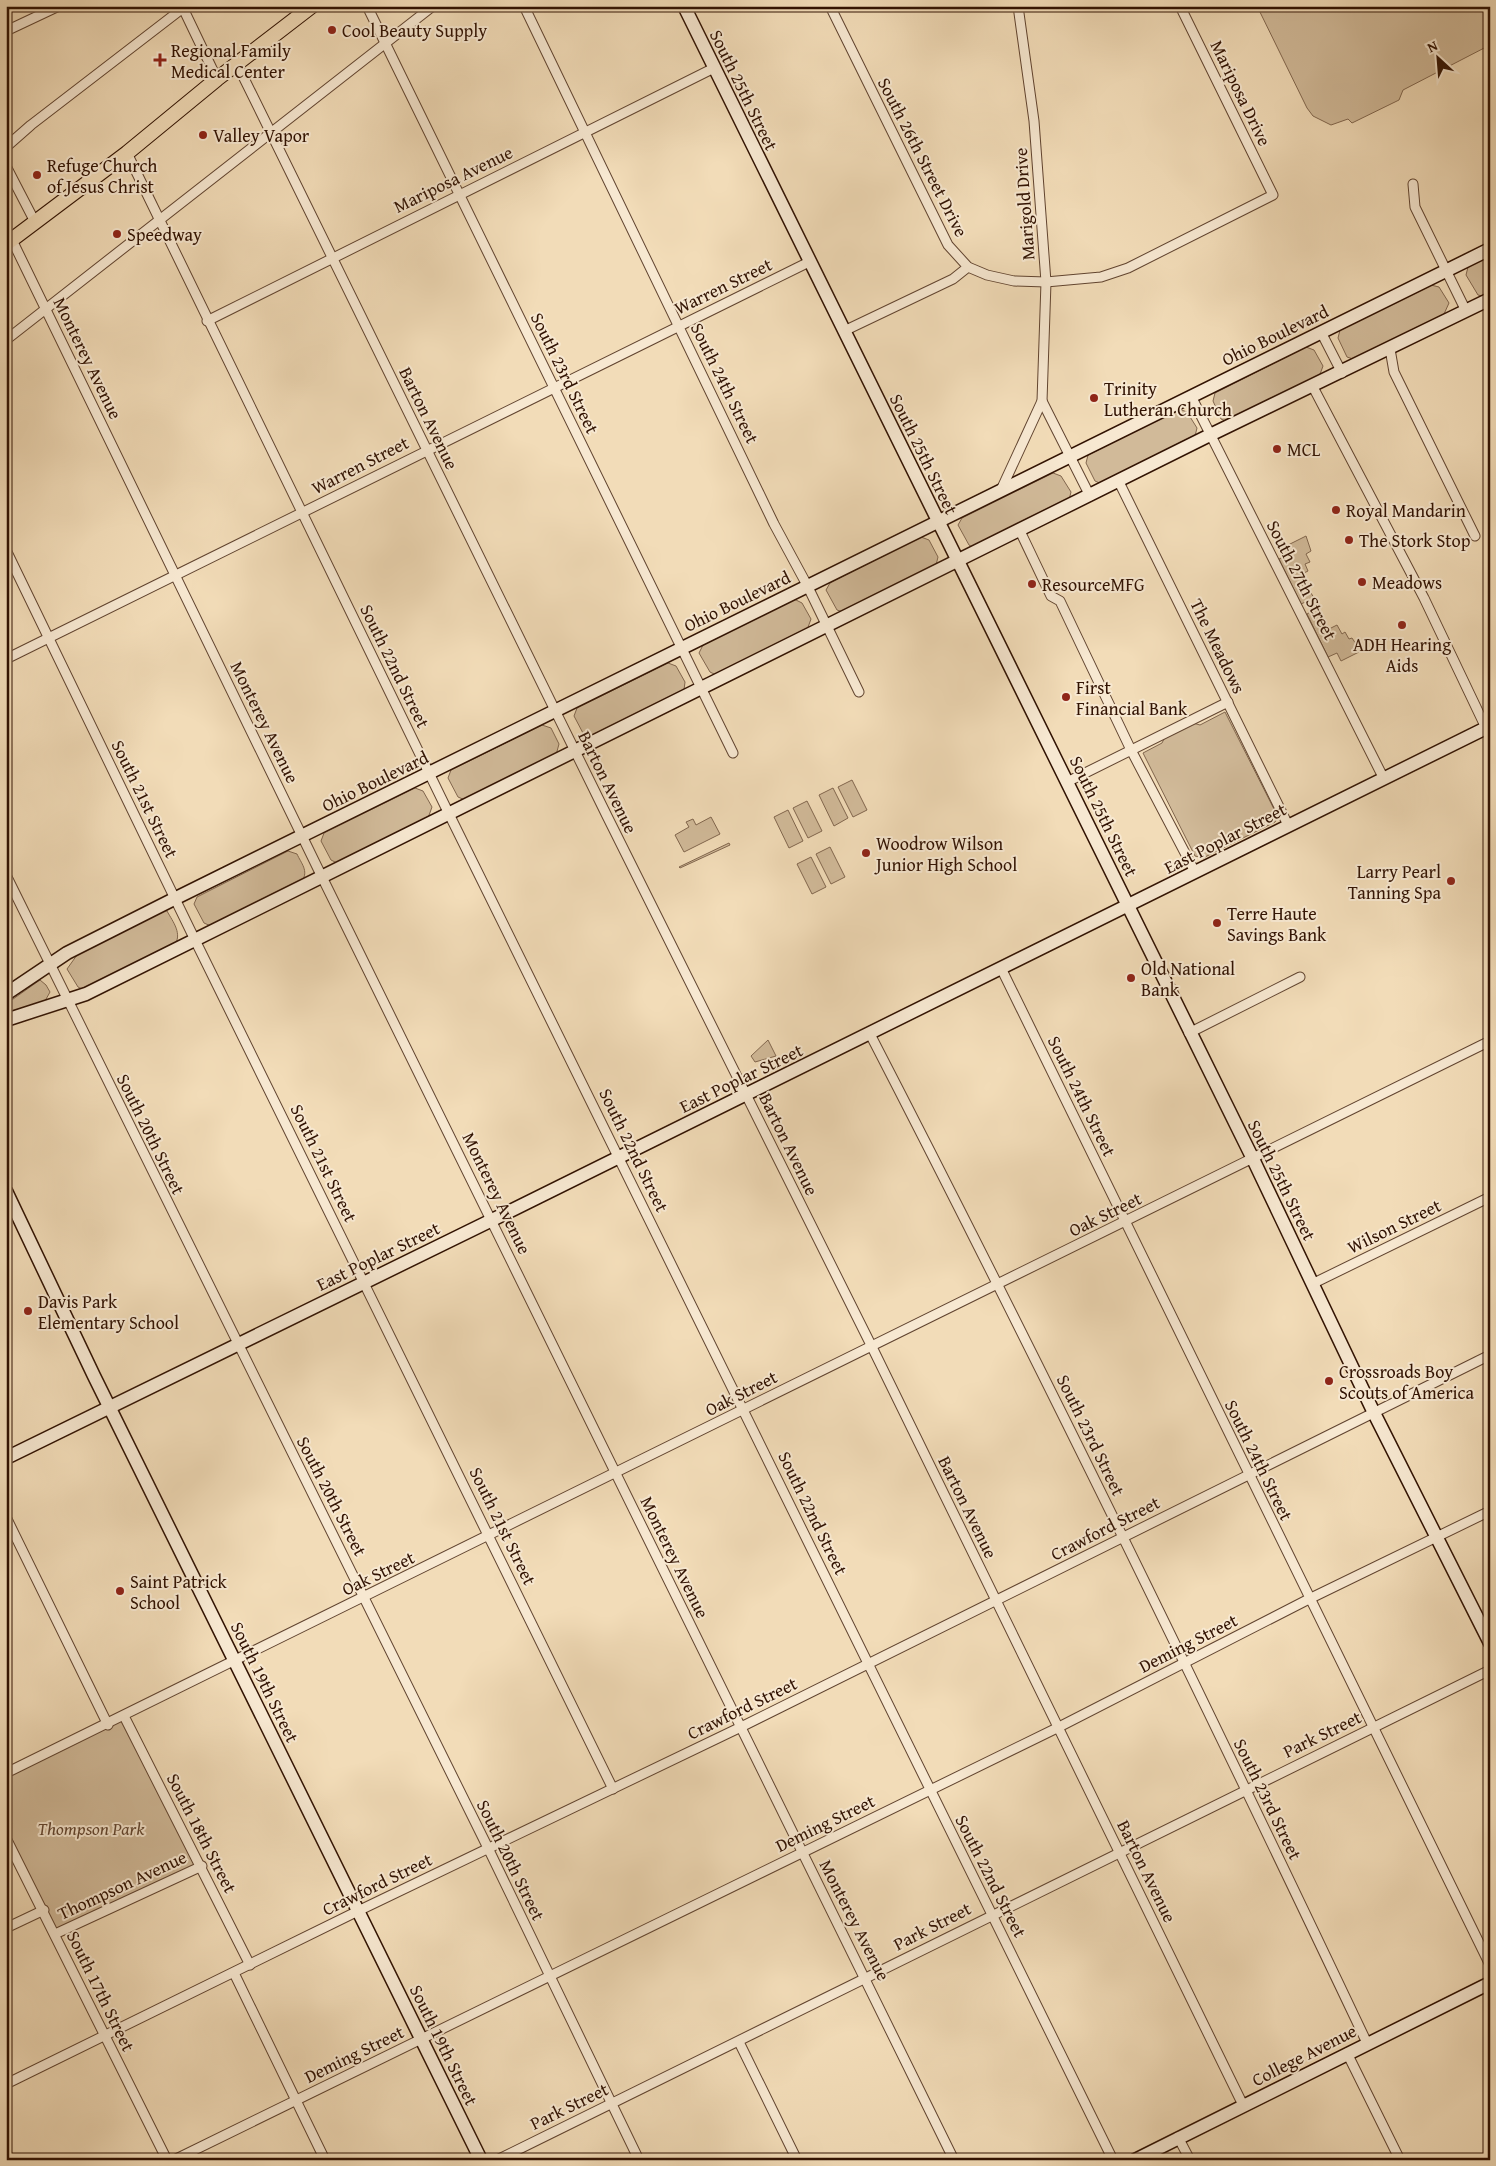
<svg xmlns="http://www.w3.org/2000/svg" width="1496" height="2166" font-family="'Gentium Book Plus',serif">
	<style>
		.green { fill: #d1ba99; stroke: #81664e }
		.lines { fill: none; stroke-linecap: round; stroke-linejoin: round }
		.street-casing { stroke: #614430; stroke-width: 11 }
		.secondary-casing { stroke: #311202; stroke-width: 15 }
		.primary-casing { stroke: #311202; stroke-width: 16 }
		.street { stroke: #f7e8d1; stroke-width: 9 }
		.secondary { stroke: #f7e8d1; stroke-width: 12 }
		.primary { stroke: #f2dcb8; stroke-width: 14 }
		.poi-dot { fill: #8f2418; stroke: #f7e8d1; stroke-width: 2 }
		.labels { text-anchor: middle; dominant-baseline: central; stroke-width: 4; stroke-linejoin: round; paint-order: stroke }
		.poi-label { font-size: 18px; fill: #311202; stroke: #f7e8d1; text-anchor: start }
		.street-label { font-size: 18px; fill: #311202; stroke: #f7e8d1 }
		.park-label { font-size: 18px; font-style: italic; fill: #61442f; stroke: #f7e8d1 }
	</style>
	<rect width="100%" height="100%" fill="#f2dcb8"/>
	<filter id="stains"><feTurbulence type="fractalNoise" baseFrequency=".004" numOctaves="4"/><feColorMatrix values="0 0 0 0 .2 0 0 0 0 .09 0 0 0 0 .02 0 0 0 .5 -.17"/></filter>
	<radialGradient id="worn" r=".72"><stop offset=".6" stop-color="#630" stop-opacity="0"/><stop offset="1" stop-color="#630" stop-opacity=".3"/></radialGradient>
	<g class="green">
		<polygon points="1257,6 1490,6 1490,45 1403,90 1399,100 1352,123 1348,119 1331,125 1313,116 1307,108"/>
		<polygon points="1490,256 1490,292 1482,296 1478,295 1466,275 1468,267"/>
		<polygon points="1431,285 1439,287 1449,303 1444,314 1353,359 1347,357 1338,338 1340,330"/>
		<polygon points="1306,347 1314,350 1323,366 1319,377 1228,422 1221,419 1213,401 1215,393"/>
		<polygon points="1179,409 1187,412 1197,428 1195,436 1102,484 1095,481 1086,463 1088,455"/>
		<polygon points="1053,473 1061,476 1071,492 1069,500 972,547 969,545 958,525 962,518"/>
		<polygon points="1306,536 1311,551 1306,554 1310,562 1305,564 1308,571 1298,576 1307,594 1311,593 1314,598 1301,604 1279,559 1288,555 1284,547"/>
		<polygon points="921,537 929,540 938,557 936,565 843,612 837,610 826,590 830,583"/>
		<polygon points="794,599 802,603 811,619 807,630 716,675 710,672 699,653 703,645"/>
		<polygon points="1319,607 1321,613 1317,615 1325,631 1337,625 1342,634 1345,632 1349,639 1352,638 1356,644 1359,643 1363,650 1341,661 1337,653 1328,657 1307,614"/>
		<polygon points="668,663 676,666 685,682 684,690 591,738 584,735 574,716 577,708"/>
		<polygon points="1225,712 1278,817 1275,822 1203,858 1195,856 1143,753 1162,743 1165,737 1193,723 1200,725"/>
		<polygon points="542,725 551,728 559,744 556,755 465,800 458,797 448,778 451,770"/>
		<polygon points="852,780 867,810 853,817 838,787"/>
		<polygon points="415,788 423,791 432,807 428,818 337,863 331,860 321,841 324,833"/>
		<polygon points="833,788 848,818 834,826 819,795"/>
		<polygon points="807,801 822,831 808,838 793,808"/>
		<polygon points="788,810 803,841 789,848 774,817"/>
		<polygon points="711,817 720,834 684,852 675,835 689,827 686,822 693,819 696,825"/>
		<polygon points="729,843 730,845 680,868 679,867"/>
		<polygon points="830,847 845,877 831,884 816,854"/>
		<path d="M288,851L297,854C301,863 309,871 302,881L211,926L204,923L194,904L197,897Z"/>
		<polygon points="811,857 826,887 812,894 797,864"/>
		<path d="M164,910L167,911C173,922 183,934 174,946L82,989L78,987L67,969L77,955Z"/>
		<polygon points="40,980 46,985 50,992 45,1001 6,1013 6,1004"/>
		<polygon points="768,1040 776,1056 755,1062 751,1056"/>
		<polygon points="124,1716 202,1866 55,1934 6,1838 6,1773"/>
	</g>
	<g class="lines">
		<defs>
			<g id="street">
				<polyline points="182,6 217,79"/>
				<polyline points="367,6 733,753"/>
				<polyline points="524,6 774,524 807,585 859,692"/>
				<polyline points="830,6 948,245 968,267 987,275 1014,281 1046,282 1101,277 1128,268 1273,195 1180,6"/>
				<polyline points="6,31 59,6"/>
				<polyline points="237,64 607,816 872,1347 1243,2105"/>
				<polyline points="6,147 31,125 183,8"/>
				<polyline points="127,153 449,814 1113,2160"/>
				<polyline points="6,166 35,222"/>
				<polyline points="1413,184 1415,207 1466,311"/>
				<polyline points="12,240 322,877 954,2160"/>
				<polyline points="207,321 714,68"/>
				<polyline points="844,331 953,279 968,267"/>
				<polyline points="1321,332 1342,373"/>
				<polyline points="6,340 433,6"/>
				<polyline points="1390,349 1394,372 1475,536"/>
				<polyline points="1313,387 1424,598 1486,728"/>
				<polyline points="1191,396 1384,779"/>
				<polyline points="1042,401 1090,496"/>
				<polyline points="1119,482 1288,825"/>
				<polyline points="1001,490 1042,401 1046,282 1034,121 1018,6"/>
				<polyline points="1020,531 1051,596 1060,601 1131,750 1195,872"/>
				<polyline points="6,550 195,940 613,1789"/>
				<polyline points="6,659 809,262"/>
				<polyline points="1067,782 1228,702"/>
				<polyline points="6,875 488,1848 639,2160"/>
				<polyline points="1001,968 1490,1965"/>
				<polyline points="1189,1033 1300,977"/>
				<path d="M870,1034C1042,1367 1206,1704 1367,2043"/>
				<polyline points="1312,1284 1490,1197"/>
				<polyline points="6,1517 108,1725"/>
				<polyline points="124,1716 250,1965"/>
				<polyline points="6,1773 1490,1041"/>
				<polyline points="6,1838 167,2160"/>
				<polyline points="6,1928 44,1910"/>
				<polyline points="55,1934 202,1866"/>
				<polyline points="234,1973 325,2160"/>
				<polyline points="739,2042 797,2160"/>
				<polyline points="1347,2053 1400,2160"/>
				<polyline points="6,2084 358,1911 741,1727 1490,1355"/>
				<polyline points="1178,2137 1190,2160"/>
				<polyline points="6,2154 9,2160"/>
				<polyline points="174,2160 1057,1728 1309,1599 1490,1511"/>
				<polyline points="497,2160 1490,1670"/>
			</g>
			<g id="secondary">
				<polyline points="684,6 1253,1159 1374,1413 1490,1643"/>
				<polyline points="6,994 67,953 176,898 1490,249"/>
				<polyline points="6,1020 86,994 1210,435 1490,299"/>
				<polyline points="6,1191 94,1376 481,2160"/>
				<polyline points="6,1458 492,1220 1490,726"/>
				<polyline points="1135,2160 1490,1983"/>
			</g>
			<polyline id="primary" points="6,244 127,153 217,79 312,6"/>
		</defs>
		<use href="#street" class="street-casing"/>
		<use href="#secondary" class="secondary-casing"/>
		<use href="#primary" class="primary-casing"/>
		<use href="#street" class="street"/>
		<use href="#secondary" class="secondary"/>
		<use href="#primary" class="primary"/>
	</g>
	<g class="poi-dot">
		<circle cx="332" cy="30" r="5"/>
		<path d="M157.5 52.5h5v5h5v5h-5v5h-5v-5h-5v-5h5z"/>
		<circle cx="203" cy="135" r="5"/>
		<circle cx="37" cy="175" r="5"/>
		<circle cx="117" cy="234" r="5"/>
		<circle cx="1094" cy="398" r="5"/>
		<circle cx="1277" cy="449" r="5"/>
		<circle cx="1336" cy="510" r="5"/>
		<circle cx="1349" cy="540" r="5"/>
		<circle cx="1362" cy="582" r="5"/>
		<circle cx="1032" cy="584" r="5"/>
		<circle cx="1402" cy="625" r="5"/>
		<circle cx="1066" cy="697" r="5"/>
		<circle cx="866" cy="853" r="5"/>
		<circle cx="1451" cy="881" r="5"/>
		<circle cx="1217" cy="923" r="5"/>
		<circle cx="1131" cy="978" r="5"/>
		<circle cx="28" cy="1311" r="5"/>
		<circle cx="1329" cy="1381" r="5"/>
		<circle cx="120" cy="1591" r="5"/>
	</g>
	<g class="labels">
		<g class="poi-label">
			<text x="342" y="30">Cool Beauty Supply</text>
			<text x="171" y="50">Regional Family<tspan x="171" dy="21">Medical Center</tspan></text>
			<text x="213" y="135">Valley Vapor</text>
			<text x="47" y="165">Refuge Church<tspan x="47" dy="21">of Jesus Christ</tspan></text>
			<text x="127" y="234">Speedway</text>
			<text x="1104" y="388">Trinity<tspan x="1104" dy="21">Lutheran Church</tspan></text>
			<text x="1287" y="449">MCL</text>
			<text x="1346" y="510">Royal Mandarin</text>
			<text x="1359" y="540">The Stork Stop</text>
			<text x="1372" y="582">Meadows</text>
			<text x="1042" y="584">ResourceMFG</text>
			<text x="1402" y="644" text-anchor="middle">ADH Hearing<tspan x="1402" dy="21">Aids</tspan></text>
			<text x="1076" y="687">First<tspan x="1076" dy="21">Financial Bank</tspan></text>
			<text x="876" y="843">Woodrow Wilson<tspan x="876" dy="21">Junior High School</tspan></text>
			<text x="1441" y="871" text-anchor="end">Larry Pearl<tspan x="1441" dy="21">Tanning Spa</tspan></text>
			<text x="1227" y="913">Terre Haute<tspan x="1227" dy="21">Savings Bank</tspan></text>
			<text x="1141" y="968">Old National<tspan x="1141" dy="21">Bank</tspan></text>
			<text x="38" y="1301">Davis Park<tspan x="38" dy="21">Elementary School</tspan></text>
			<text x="1339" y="1371">Crossroads Boy<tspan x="1339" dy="21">Scouts of America</tspan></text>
			<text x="130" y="1581">Saint Patrick<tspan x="130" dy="21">School</tspan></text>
		</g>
		<g class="street-label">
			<text transform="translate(744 90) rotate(64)">South 25th Street</text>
			<text transform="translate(1241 93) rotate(64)">Mariposa Drive</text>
			<text transform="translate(923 157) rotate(63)">South 26th Street Drive</text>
			<text transform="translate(453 179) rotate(-26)">Mariposa Avenue</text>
			<text transform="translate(1024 204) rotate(-94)">Marigold Drive</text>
			<text transform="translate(723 286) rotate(-26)">Warren Street</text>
			<text transform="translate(1275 335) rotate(-26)">Ohio Boulevard</text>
			<text transform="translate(88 358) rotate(64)">Monterey Avenue</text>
			<text transform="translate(565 373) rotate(64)">South 23rd Street</text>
			<text transform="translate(725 383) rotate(64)">South 24th Street</text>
			<text transform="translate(429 418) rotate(64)">Barton Avenue</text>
			<text transform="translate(924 454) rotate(64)">South 25th Street</text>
			<text transform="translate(360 465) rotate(-27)">Warren Street</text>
			<text transform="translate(1302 580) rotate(63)">South 27th Street</text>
			<text transform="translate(737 601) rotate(-26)">Ohio Boulevard</text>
			<text transform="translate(1218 646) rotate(64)">The Meadows</text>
			<text transform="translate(395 666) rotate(64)">South 22nd Street</text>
			<text transform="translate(265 722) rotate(64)">Monterey Avenue</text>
			<text transform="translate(375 781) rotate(-26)">Ohio Boulevard</text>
			<text transform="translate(608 782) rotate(64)">Barton Avenue</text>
			<text transform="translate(145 799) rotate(64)">South 21st Street</text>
			<text transform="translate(1104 816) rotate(64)">South 25th Street</text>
			<text transform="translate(1225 838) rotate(-27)">East Poplar Street</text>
			<text transform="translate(741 1078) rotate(-26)">East Poplar Street</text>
			<text transform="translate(1082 1096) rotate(64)">South 24th Street</text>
			<text transform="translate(151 1134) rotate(64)">South 20th Street</text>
			<text transform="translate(789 1144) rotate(64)">Barton Avenue</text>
			<text transform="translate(634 1150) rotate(64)">South 22nd Street</text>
			<text transform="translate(324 1163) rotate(64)">South 21st Street</text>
			<text transform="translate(1282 1180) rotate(64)">South 25th Street</text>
			<text transform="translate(497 1193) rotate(64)">Monterey Avenue</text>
			<text transform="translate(1105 1214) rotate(-26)">Oak Street</text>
			<text transform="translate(1394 1226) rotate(-26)">Wilson Street</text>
			<text transform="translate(378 1256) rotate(-26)">East Poplar Street</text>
			<text transform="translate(741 1393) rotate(-27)">Oak Street</text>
			<text transform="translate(1091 1435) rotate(64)">South 23rd Street</text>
			<text transform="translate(1259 1460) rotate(64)">South 24th Street</text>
			<text transform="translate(332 1496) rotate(63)">South 20th Street</text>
			<text transform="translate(968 1507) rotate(64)">Barton Avenue</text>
			<text transform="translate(813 1513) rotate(64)">South 22nd Street</text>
			<text transform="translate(503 1526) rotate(64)">South 21st Street</text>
			<text transform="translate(1105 1528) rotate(-27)">Crawford Street</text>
			<text transform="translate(675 1557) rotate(64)">Monterey Avenue</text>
			<text transform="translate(378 1573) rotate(-26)">Oak Street</text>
			<text transform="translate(1188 1643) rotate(-27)">Deming Street</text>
			<text transform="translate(265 1682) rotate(64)">South 19th Street</text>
			<text transform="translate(742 1708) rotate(-26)">Crawford Street</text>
			<text transform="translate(1322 1734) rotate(-26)">Park Street</text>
			<text transform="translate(1268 1799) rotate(64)">South 23rd Street</text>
			<text transform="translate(825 1823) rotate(-26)">Deming Street</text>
			<text transform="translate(202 1833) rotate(63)">South 18th Street</text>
			<text transform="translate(511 1860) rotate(64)">South 20th Street</text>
			<text transform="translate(1147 1871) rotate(64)">Barton Avenue</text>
			<text transform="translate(991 1876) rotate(63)">South 22nd Street</text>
			<text transform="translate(377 1884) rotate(-26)">Crawford Street</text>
			<text transform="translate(122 1885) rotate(-25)">Thompson Avenue</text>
			<text transform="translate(855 1920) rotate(63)">Monterey Avenue</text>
			<text transform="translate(932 1926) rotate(-27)">Park Street</text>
			<text transform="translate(101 1991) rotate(64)">South 17th Street</text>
			<text transform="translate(444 2045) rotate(64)">South 19th Street</text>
			<text transform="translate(354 2054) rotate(-26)">Deming Street</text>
			<text transform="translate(1304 2055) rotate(-27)">College Avenue</text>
			<text transform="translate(569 2106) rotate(-26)">Park Street</text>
		</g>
		<g class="park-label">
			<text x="91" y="1828">Thompson Park</text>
		</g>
	</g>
	<rect width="1496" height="2166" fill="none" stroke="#f2dcb8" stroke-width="25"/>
	<rect x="8" y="8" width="1481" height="2151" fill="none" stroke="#311202" stroke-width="2.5"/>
	<rect x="12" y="12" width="1471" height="2141" fill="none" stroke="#311202"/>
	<g transform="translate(1438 58) rotate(334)" stroke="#f7e8d1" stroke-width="4" paint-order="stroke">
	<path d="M0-4L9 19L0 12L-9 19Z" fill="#311202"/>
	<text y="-8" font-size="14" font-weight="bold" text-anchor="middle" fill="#311202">N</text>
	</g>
	<rect width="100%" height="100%" filter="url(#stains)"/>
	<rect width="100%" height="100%" fill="url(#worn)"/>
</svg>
